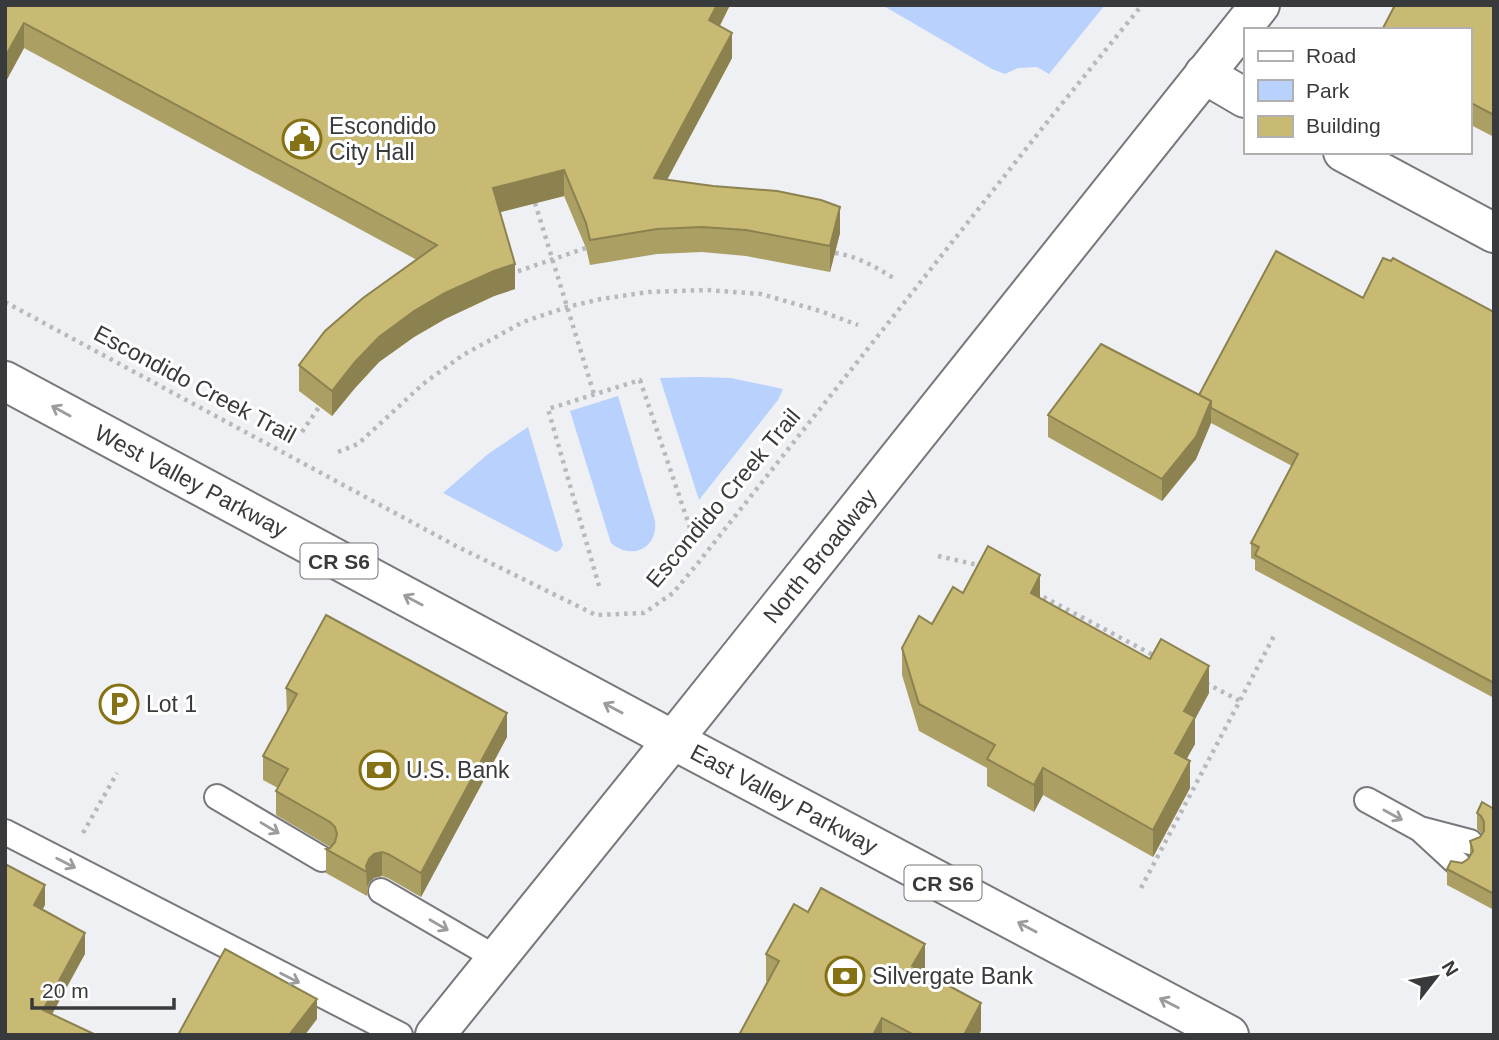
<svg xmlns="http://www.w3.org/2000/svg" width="1499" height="1040" font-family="Arial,sans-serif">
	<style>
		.green { fill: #b8d1fd }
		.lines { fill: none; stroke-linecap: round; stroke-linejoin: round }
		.service-casing { stroke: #77787b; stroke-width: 28 }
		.tertiary-casing { stroke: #77787b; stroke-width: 42 }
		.primary-casing { stroke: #77787b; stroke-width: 42 }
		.path { stroke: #b7b9bb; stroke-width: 4.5; stroke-dasharray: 3.5 5; stroke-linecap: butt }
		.service { stroke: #fff; stroke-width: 24 }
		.tertiary { stroke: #fff; stroke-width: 38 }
		.primary { stroke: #fff; stroke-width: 38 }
		.wall { fill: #ac9f63 }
		.shaded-wall { fill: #8c8250 }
		.building { fill: #c8b973; stroke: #8c8250; stroke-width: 2 }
		.oneway { stroke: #9c9c9d }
		.labels { text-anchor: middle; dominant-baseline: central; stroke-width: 6; stroke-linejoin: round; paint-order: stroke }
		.shield { fill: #fff; stroke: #747576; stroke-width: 2 }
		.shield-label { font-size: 21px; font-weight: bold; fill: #393a3b }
		.poi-label { font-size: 23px; fill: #393a3b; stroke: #fff; text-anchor: start }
		.street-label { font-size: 23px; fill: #393a3b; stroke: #fff }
	</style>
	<rect width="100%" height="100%" fill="#eef0f3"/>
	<g class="green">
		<polygon points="882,5 1105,5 1049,74 1037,67 1018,68 1005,74 992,69"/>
		<polygon points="698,377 731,378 783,389 778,400 699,500 660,378"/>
		<path d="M618,396L655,521C658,548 632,561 611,543L570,411Z"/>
		<polygon points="528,427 563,545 560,550 556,552 443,493 488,454"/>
	</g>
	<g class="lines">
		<defs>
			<g id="service">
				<polyline points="217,797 322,859"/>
				<polyline points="1367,800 1420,829 1458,864"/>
				<polyline points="1424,830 1470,842"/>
				<polyline points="5,832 400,1035"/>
				<polyline points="381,891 496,958"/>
			</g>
			<g id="tertiary">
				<polyline points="1204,74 1245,98"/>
				<polyline points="1343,152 1494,233"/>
			</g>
			<g id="primary">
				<polyline points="5,381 673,740 1229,1035"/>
				<polyline points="435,1035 673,740 1260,5"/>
			</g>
		</defs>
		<use href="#service" class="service-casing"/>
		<use href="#tertiary" class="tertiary-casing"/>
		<use href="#primary" class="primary-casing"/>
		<g class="path">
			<polyline points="535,203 594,394"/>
			<path d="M835,253C857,256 876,267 895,279"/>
			<polyline points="510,274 586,248"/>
			<polyline points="5,302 456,546 596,615 644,613 673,593 698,563 1052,116 1142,5"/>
			<polyline points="302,432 319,407"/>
			<polyline points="338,452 358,444 423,384 463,355 523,322 567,307 601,299 649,292 707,290 761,294 820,311 858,325"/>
			<polyline points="938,556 982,566"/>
			<polyline points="599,586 548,409 640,380 691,531"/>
			<polyline points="1036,593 1155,656"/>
			<polyline points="1206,683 1240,701"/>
			<polyline points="83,833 117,773"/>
			<polyline points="1141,888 1274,636"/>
		</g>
		<use href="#service" class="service"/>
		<use href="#tertiary" class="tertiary"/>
		<use href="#primary" class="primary"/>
	</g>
	<g class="wall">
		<polygon points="5,5 730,5 720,26 732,58 667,180 840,233 830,272 746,256 702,252 657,254 590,265 586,248 564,196 500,212 515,289 494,296 445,319 414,337 379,362 355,388 332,416 299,391 299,365 417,260 24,48 5,83"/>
		<polygon points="1494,5 1494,137 1469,124 1469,30"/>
		<polygon points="1363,298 1494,312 1494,698 1255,570 1255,560 1251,558 1251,543 1292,466 1211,423 1196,459 1162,501 1048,437 1048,415 1199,395"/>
		<polygon points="1040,598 1209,693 1195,719 1195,744 1186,759 1190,788 1153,857 1043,795 1034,812 987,786 987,768 919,731 902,675 902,648 932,624"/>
		<polygon points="286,688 507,737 421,897 388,878 382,876 374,878 369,883 367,896 326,873 326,849 330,847 276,815 276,791 278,788 263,780 263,756 287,713"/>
		<polygon points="1494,809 1494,910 1447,885 1447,869 1468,859 1470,855 1470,841 1480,837 1482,834 1477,829 1477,813"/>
		<polygon points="766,954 925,971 924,972 981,1030 979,1035 739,1035 768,982 766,981"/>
	</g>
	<g class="shaded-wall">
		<polygon points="717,5 730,5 709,46 709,20"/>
		<polygon points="24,23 24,48 5,83 5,57"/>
		<polygon points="732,33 732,58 654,204 654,178"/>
		<polygon points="564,170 564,196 493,214 493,188"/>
		<polygon points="840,207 840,233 830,272 830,246"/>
		<polygon points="515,264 515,289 494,296 445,319 414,337 379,362 355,388 332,416 332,391 355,362 379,337 414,311 445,293 494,271"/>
		<polygon points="1211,401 1211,423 1196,459 1162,501 1162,479"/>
		<polygon points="1040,575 1040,602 1031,593"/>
		<polygon points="1209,666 1209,693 1195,719 1195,744 1175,780 1175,753 1184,711"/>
		<polygon points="507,713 507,737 421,897 421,873"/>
		<polygon points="1190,761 1190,788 1153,857 1153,830"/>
		<polygon points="1043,768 1043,795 1034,812 1034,785"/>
		<polygon points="382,852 382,876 374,878 369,883 367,887 366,866 369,859 374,854"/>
		<polygon points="45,885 45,905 34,926 34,905"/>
		<polygon points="85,933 85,954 43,1031 43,1010"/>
		<polygon points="925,944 925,971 912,993 912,966"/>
		<polygon points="317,999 317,1019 305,1035 289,1035"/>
		<polygon points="981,1003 981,1030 979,1035 964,1035"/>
		<polygon points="882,1018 882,1035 873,1035"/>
	</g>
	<g class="building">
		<polygon points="5,5 717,5 709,20 732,33 654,178 713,186 777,191 821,200 840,207 830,246 746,230 702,227 657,229 590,240 586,223 564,170 493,188 515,264 494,271 445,293 414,311 379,337 355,362 332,391 299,365 325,331 363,298 437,245 24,23 5,57"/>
		<polygon points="1395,5 1494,5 1494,115 1469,102 1469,30 1382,30"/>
		<polygon points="1276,251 1363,298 1383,258 1391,261 1393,258 1494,312 1494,683 1255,555 1259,547 1251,543 1298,454 1211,408 1211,401 1199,395"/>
		<polygon points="1101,344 1211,401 1196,437 1162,479 1048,415"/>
		<polygon points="988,546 1040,575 1031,593 1150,659 1161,639 1209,666 1184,711 1195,717 1175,753 1190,761 1153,830 1043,768 1034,785 987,759 995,745 919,704 902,648 919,616 932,624 953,587 963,593"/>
		<polygon points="326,615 507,713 421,873 388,854 382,852 374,854 369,859 366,866 367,872 326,849 330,848 335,842 337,834 335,827 330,822 276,791 288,769 263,756 297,694 286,688"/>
		<polygon points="1482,802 1494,809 1494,894 1447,869 1451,861 1462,863 1468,859 1473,851 1470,841 1480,837 1484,831 1484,822 1481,816 1477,813"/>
		<polygon points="5,864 45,885 34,905 85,933 43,1010 96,1035 5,1035"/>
		<polygon points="821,888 925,944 912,966 981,1003 964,1035 914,1035 882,1018 873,1035 739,1035 779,961 766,954 794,904 808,912"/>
		<polygon points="225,949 317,999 289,1035 178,1035"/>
	</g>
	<defs><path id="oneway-shaft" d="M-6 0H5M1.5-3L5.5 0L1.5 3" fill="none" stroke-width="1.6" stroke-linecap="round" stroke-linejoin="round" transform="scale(1.75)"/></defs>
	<g class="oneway">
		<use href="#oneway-shaft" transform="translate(61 411) rotate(-151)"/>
		<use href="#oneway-shaft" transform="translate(413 600) rotate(-152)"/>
		<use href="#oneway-shaft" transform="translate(613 708) rotate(-152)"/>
		<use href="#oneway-shaft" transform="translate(1393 815) rotate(29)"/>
		<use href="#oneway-shaft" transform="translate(270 828) rotate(31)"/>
		<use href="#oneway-shaft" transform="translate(66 863) rotate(27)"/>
		<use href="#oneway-shaft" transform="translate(439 925) rotate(30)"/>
		<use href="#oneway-shaft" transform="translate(1027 927) rotate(-152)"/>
		<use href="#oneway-shaft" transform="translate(290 978) rotate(27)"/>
		<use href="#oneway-shaft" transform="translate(1169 1003) rotate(-153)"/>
	</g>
	<defs>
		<symbol id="civic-ring" viewBox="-11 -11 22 22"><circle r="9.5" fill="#fff" stroke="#847214" stroke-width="1.5"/><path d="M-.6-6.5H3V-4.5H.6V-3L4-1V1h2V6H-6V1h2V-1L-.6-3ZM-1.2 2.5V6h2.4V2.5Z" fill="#847214"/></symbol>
		<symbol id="parking-ring" viewBox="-11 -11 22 22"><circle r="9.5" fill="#fff" stroke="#847214" stroke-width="1.5"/><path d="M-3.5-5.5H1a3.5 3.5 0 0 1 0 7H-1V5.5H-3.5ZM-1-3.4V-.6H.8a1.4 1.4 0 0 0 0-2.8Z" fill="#847214"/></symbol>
		<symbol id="bank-ring" viewBox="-11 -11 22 22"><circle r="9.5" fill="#fff" stroke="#847214" stroke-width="1.5"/><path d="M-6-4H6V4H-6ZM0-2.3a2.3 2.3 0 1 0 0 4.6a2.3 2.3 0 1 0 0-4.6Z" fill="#847214"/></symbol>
	</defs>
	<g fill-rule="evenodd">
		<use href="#civic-ring" x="280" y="117" width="44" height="44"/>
		<use href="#parking-ring" x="97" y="682" width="44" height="44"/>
		<use href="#bank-ring" x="357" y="748" width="44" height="44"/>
		<use href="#bank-ring" x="823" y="954" width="44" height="44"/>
	</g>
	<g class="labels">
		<g class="shield">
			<rect x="300.5" y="543.5" width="77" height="35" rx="5"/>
			<rect x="904.5" y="865.5" width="77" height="35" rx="5"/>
		</g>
		<g class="shield-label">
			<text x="339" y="561">CR S6</text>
			<text x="943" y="883">CR S6</text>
		</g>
		<g class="poi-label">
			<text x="329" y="126">Escondido<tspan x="329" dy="26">City Hall</tspan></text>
			<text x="146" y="704">Lot 1</text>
			<text x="406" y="770">U.S. Bank</text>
			<text x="872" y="976">Silvergate Bank</text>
		</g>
		<g class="street-label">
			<text transform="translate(195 384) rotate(28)">Escondido Creek Trail</text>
			<text transform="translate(191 481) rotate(28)">West Valley Parkway</text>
			<text transform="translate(723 498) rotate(-50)">Escondido Creek Trail</text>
			<text transform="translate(820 556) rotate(-51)">North Broadway</text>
			<text transform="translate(784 799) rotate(28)">East Valley Parkway</text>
		</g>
	</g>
	<rect width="1499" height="1040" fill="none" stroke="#393a3b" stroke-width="14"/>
	<rect x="1244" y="28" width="228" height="126" fill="#ffffff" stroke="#b0b0b1" stroke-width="2"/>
	<rect x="1258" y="51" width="35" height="10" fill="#ffffff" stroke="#b0b0b1" stroke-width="2"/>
	<text x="1306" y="63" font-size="21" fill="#393a3b">Road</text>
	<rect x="1258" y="80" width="35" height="21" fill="#b8d1fd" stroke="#b0b0b1" stroke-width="2"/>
	<text x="1306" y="98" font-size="21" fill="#393a3b">Park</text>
	<rect x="1258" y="116" width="35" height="21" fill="#c8b973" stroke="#b0b0b1" stroke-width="2"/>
	<text x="1306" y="133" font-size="21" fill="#393a3b">Building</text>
	<g transform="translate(1436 977) rotate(59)" stroke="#ffffff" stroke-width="5" paint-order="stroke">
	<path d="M0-5L12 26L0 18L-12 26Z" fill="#393a3b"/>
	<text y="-10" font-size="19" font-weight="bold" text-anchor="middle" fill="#393a3b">N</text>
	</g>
	<path d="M32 998v10h142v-10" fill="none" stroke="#393a3b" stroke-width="3.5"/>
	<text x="42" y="998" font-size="21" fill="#393a3b" stroke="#ffffff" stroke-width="5" paint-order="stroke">20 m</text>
</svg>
